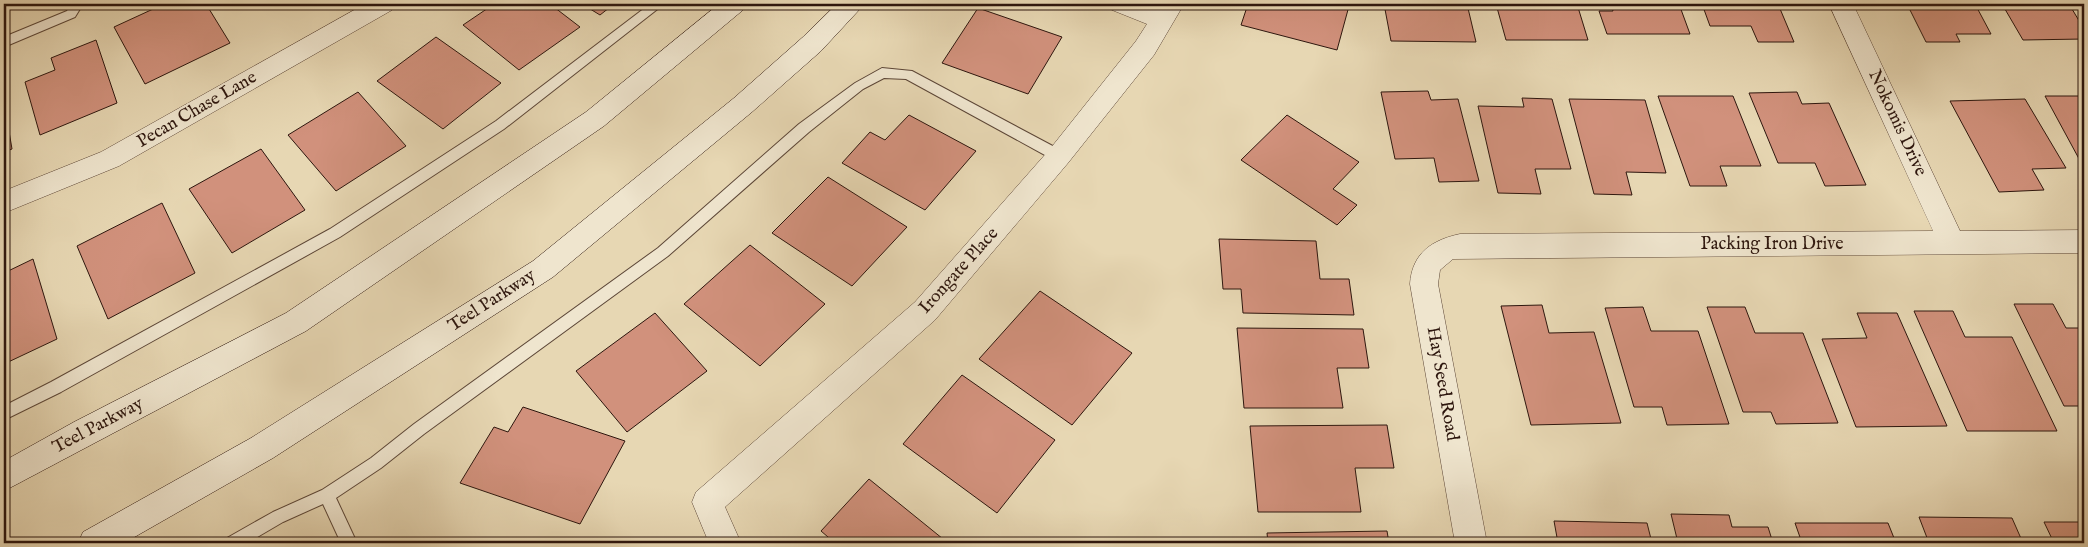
<svg xmlns="http://www.w3.org/2000/svg" width="2088" height="547" font-family="'IM FELL English',serif">
	<style>
		.building { fill: #d1917c; stroke: #2d160e }
		.lines { fill: none; stroke-linecap: round; stroke-linejoin: round }
		.service-casing { stroke: #5c4637; stroke-width: 2 }
		.minor-casing { stroke: #5c4637; stroke-width: 1 }
		.secondary-casing { stroke: #2d160e; stroke-width: 1 }
		.service { fill: #efe5ce; fill-rule: evenodd }
		.minor { fill: #efe5ce; fill-rule: evenodd }
		.secondary { fill: #efe5ce; fill-rule: evenodd }
		.labels { text-anchor: middle; dominant-baseline: central; stroke-width: 4; stroke-linejoin: round; paint-order: stroke }
		.street-label { font-size: 18px; fill: #2d160e; stroke: #efe5ce }
	</style>
	<rect width="100%" height="100%" fill="#e7d7b3"/>
	<filter id="stains"><feTurbulence type="fractalNoise" baseFrequency=".004" numOctaves="4"/><feColorMatrix values="0 0 0 0 .2 0 0 0 0 .09 0 0 0 0 .02 0 0 0 .5 -.17"/></filter>
	<radialGradient id="worn" r=".72"><stop offset=".6" stop-color="#630" stop-opacity="0"/><stop offset="1" stop-color="#630" stop-opacity=".3"/></radialGradient>
	<g class="building">
		<polygon points="164,4 206,4 230,43 145,84 114,27"/>
		<polygon points="494,4 550,4 580,27 519,70 463,25"/>
		<polygon points="582,4 614,4 600,15"/>
		<polygon points="1248,4 1342,4 1349,6 1337,50 1241,25"/>
		<polygon points="1384,4 1467,4 1476,42 1391,41"/>
		<polygon points="1496,4 1577,4 1588,40 1506,40"/>
		<polygon points="1611,4 1679,4 1690,34 1607,34 1599,11 1613,11"/>
		<polygon points="1702,4 1778,4 1794,42 1758,42 1751,26 1710,26"/>
		<polygon points="1907,4 1975,4 1991,34 1956,34 1960,42 1926,42"/>
		<polygon points="2002,4 2069,4 2084,29 2084,39 2023,40"/>
		<polygon points="978,8 1062,37 1028,94 942,63"/>
		<polygon points="436,37 501,83 443,129 377,81"/>
		<polygon points="96,40 117,103 40,135 25,82 55,70 51,58"/>
		<polygon points="1428,91 1431,100 1458,99 1479,181 1439,182 1434,158 1395,159 1381,92"/>
		<polygon points="358,92 406,146 336,191 288,135"/>
		<polygon points="1797,92 1802,104 1829,103 1866,185 1825,186 1815,163 1778,163 1749,93"/>
		<polygon points="1658,96 1733,96 1761,166 1720,166 1727,186 1690,186"/>
		<polygon points="2045,96 2084,96 2084,168"/>
		<polygon points="1522,98 1552,99 1571,169 1535,169 1541,194 1498,193 1478,106 1524,107"/>
		<polygon points="1569,99 1645,100 1666,173 1626,172 1632,195 1594,194"/>
		<polygon points="2025,99 2066,168 2032,169 2044,190 1999,192 1950,101"/>
		<polygon points="4,102 12,149 4,152"/>
		<polygon points="909,115 976,151 925,210 842,163 870,132 885,140"/>
		<polygon points="1287,115 1359,162 1333,189 1357,205 1337,225 1241,160"/>
		<polygon points="261,149 305,210 232,253 189,189"/>
		<polygon points="828,177 907,227 852,286 772,233"/>
		<polygon points="162,203 195,273 108,319 77,246"/>
		<polygon points="1219,239 1316,241 1320,279 1349,279 1354,315 1243,313 1241,289 1223,289"/>
		<polygon points="750,245 825,304 760,366 684,304"/>
		<polygon points="33,259 57,339 4,364 4,273"/>
		<polygon points="1040,291 1132,353 1072,425 979,359"/>
		<polygon points="2014,304 2053,304 2066,328 2084,328 2084,406 2064,406"/>
		<polygon points="1542,305 1549,333 1594,332 1621,423 1531,425 1501,306"/>
		<polygon points="1643,307 1651,331 1698,331 1729,424 1667,425 1662,407 1634,407 1605,308"/>
		<polygon points="1707,307 1745,307 1755,333 1803,333 1838,423 1776,424 1771,412 1743,412"/>
		<polygon points="1914,311 1953,311 1965,337 2012,337 2057,431 1967,431"/>
		<polygon points="655,313 707,371 627,432 576,371"/>
		<polygon points="1857,313 1897,313 1947,426 1856,427 1822,339 1867,338"/>
		<polygon points="1237,328 1363,329 1369,368 1337,368 1343,408 1244,408"/>
		<polygon points="962,375 1055,440 997,513 903,444"/>
		<polygon points="523,407 625,441 580,524 460,483 494,427 508,432"/>
		<polygon points="1387,425 1394,468 1355,468 1361,512 1258,512 1250,426"/>
		<polygon points="869,479 948,543 835,543 821,531"/>
		<polygon points="1671,514 1729,515 1732,527 1768,527 1773,543 1678,543"/>
		<polygon points="1919,517 2012,518 2023,543 1929,543"/>
		<polygon points="1554,521 1647,523 1652,543 1558,543"/>
		<polygon points="2044,522 2084,522 2084,543 2054,543"/>
		<polygon points="1795,523 1888,523 1896,543 1802,543"/>
		<polygon points="1387,531 1389,543 1268,543 1267,533"/>
	</g>
	<g class="lines">
		<defs>
			<g id="service">
				<polygon points="71,4 83,4 75,17 4,47 4,37 67,11"/>
				<polygon points="650,4 664,4 504,129 340,237 61,392 4,420 4,406 51,382 330,229 496,121"/>
				<polygon points="882,68 912,71 1064,152 1065,156 1064,160 1059,161 1054,160 906,79 884,78 863,89 809,132 668,256 424,434 381,468 336,498 357,543 341,543 323,504 283,522 247,543 225,543 227,538 273,512 322,490 371,458 414,424 658,248 799,124 855,83"/>
			</g>
			<g id="minor">
				<polygon points="365,4 396,4 392,10 119,166 4,213 4,191 101,152"/>
				<polygon points="1108,4 1144,4 1157,9 1160,4 1184,4 1154,55 1068,163 935,320 725,507 741,543 709,543 692,502 696,492 915,302 1050,149 1136,41 1147,24 1112,10"/>
				<path d="M1829,4H1853L1960,231L2084,230V253L1453,259L1440,270L1438,284L1487,543H1455L1410,284C1412,253 1432,240 1460,234L1933,231Z"/>
			</g>
			<g id="secondary">
				<polygon points="719,4 747,4 743,10 604,126 306,331 4,491 4,461 74,422 286,313 586,112"/>
				<polygon points="837,4 863,4 859,10 821,51 752,112 553,277 273,458 124,543 78,543 83,532 251,438 533,261 734,98 803,37"/>
			</g>
		</defs>
		<use href="#service" class="service-casing"/>
		<use href="#minor" class="minor-casing"/>
		<use href="#secondary" class="secondary-casing"/>
		<use href="#service" class="service"/>
		<use href="#minor" class="minor"/>
		<use href="#secondary" class="secondary"/>
	</g>
	<g class="labels">
		<g class="street-label">
			<text transform="translate(197 110) rotate(-30)">Pecan Chase Lane</text>
			<text transform="translate(1897 123) rotate(65)">Nokomis Drive</text>
			<text x="1772" y="244">Packing Iron Drive</text>
			<text transform="translate(959 271) rotate(-48)">Irongate Place</text>
			<text transform="translate(492 301) rotate(-33)">Teel Parkway</text>
			<text transform="translate(1442 384) rotate(80)">Hay Seed Road</text>
			<text transform="translate(98 426) rotate(-28)">Teel Parkway</text>
		</g>
	</g>
	<rect width="2088" height="547" fill="none" stroke="#e7d7b3" stroke-width="20"/>
	<rect x="5" y="5" width="2078" height="537" fill="none" stroke="#2d160e" stroke-width="2.5"/>
	<rect x="10" y="10" width="2068" height="527" fill="none" stroke="#2d160e"/>
	<rect width="100%" height="100%" filter="url(#stains)"/>
	<rect width="100%" height="100%" fill="url(#worn)"/>
</svg>
